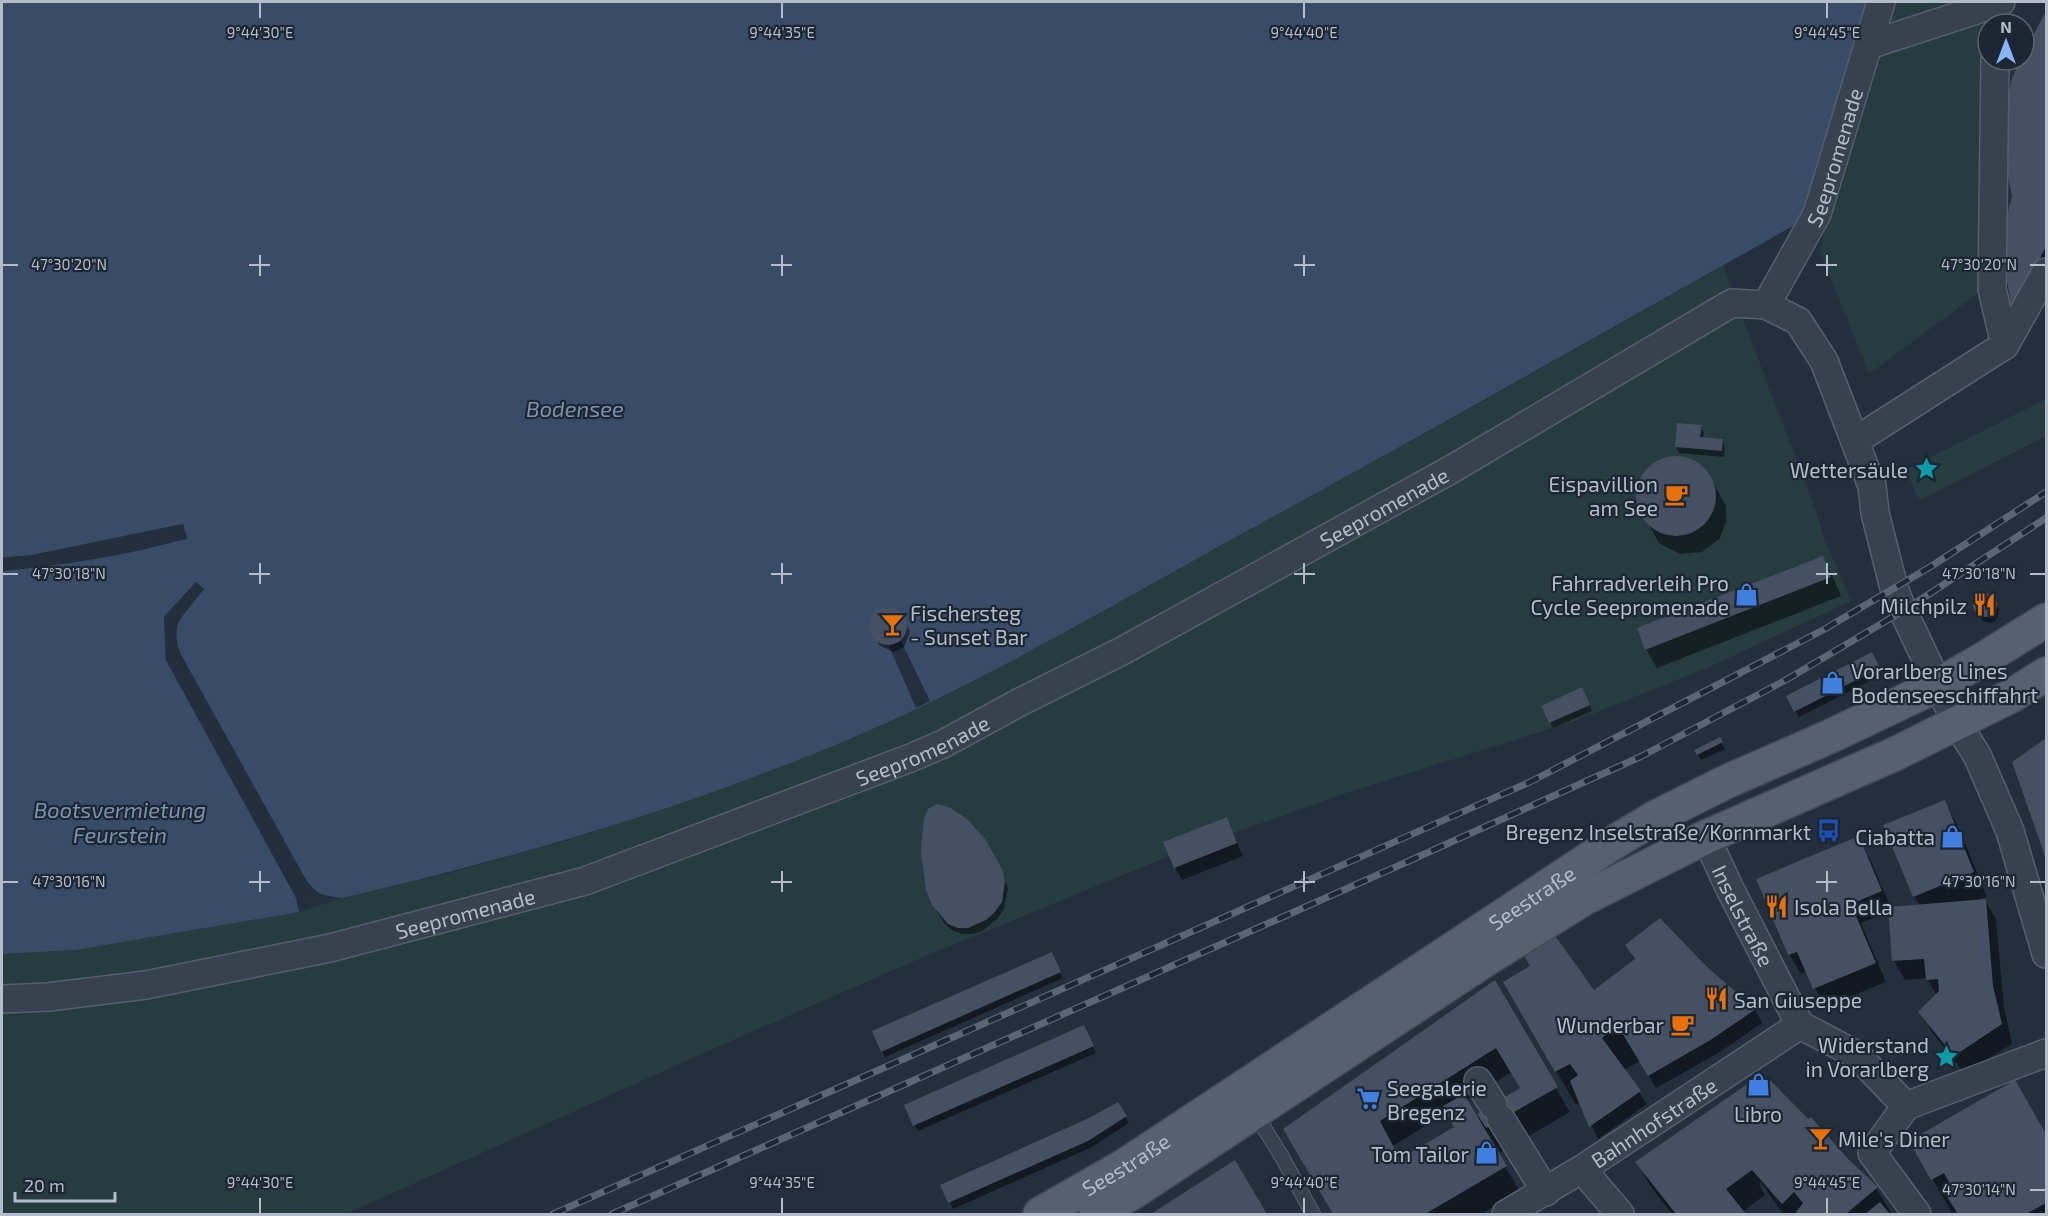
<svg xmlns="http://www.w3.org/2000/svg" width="2048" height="1216" font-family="'Exo 2',sans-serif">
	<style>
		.green { fill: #263c3f }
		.water { fill: #394c67 }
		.pier { fill: #242f3e }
		.shadow { fill: #0007; fill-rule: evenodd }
		.building { fill: #455162 }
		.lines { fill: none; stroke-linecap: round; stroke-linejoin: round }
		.lane-casing { stroke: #565f6c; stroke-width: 16 }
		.street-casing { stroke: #565f6c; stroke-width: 30 }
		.primary-casing { stroke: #414a57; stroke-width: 36 }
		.lane { stroke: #38414e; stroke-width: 14 }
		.street { stroke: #38414e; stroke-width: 27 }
		.primary { stroke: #56606e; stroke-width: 33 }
		.rail-casing { stroke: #5a6575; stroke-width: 7 }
		.rail { stroke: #1d2633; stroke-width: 4.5; stroke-dasharray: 14; stroke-linecap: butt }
		.ticks { fill: none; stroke: #b4bcc9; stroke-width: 2 }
		.labels { text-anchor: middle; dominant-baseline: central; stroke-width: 4.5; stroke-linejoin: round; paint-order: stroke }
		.street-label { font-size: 21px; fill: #b4bcc9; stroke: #1d2633 }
		.poi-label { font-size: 21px; fill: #b4bcc9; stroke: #1d2633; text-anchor: end }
		.water-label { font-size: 22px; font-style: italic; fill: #7c92b1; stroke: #1d2633 }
		.ticks-label { font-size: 15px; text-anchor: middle; fill: #b4bcc9; stroke: #1d2633; stroke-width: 4.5; stroke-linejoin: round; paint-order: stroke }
	</style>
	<rect width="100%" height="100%" fill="#242f3e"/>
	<g class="green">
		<polygon points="1890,2 1964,2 1882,26"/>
		<polygon points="1984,16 1985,288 1869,374 1820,251 1831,207 1877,51"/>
		<polygon points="1723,266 1817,514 1823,535 1851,601 1709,667 1572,722 1346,793 1167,857 921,958 715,1048 346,1214 2,1214 2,954 76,950 299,912 342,898 446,874 582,836 766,773 894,718 1000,666 1476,405"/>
		<polygon points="2046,399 2046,436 1919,501 1906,470"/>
	</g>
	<path class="water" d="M2,2H1866L1807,218C1610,329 1414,440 1216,548C1093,616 970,689 840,743C679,810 512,859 342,898C326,899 315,893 306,880L180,653C169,622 185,612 204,589L196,582L164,617L166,660L297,898L299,912L76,950L2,954V571C63,565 128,556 187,538L183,524L32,555L2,558Z"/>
	<g class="pier">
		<polygon points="183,524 187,539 121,553 39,567 2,571 2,568 38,564 121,550 183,536 181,528 32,558 2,561 2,558 32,555"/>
		<polygon points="196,582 204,589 177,623 176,641 180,653 306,880 316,892 323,895 342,898 332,901 322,898 314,894 303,882 177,654 173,642 174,622 200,589 196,586 167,618 169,659 299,896 302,911 299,912 296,898 166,660 164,617"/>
		<polygon points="901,641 930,701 916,708 889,646"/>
	</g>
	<g class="shadow">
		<polygon points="2045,16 2046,19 2046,259 2017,318 2014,196 2022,60 2024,60 2024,55"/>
		<polygon points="1701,427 1704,433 1703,439 1722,441 1725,447 1724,457 1679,453 1676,447"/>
		<polygon points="1669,457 1687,458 1700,465 1708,473 1726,506 1726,522 1720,538 1702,552 1680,554 1659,543 1638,505 1637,487 1650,466"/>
		<polygon points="1822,558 1833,577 1841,596 1657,668 1646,649"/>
		<polygon points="1987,595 1992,597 1999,609 1998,617 1995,621 1990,623 1983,621 1975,608 1975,600 1979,596"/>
		<polygon points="887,608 901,613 910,632 904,647 893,652 879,645 871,627 875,615"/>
		<polygon points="1871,654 1882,675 1799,717 1788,697"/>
		<polygon points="1585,695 1592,711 1553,728 1543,706"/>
		<polygon points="1719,739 1725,749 1701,760 1696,751"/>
		<polygon points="2046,740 2046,855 2014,762"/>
		<polygon points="1944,802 1958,826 1987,897 1978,900 1985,900 1996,919 2004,1007 2012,1044 1965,1074 1931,1031 1920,1012 1937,996 1927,978 1905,980 1894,961 1890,911 1861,923 1886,982 1825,1007 1807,971 1801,974 1790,955 1758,880 1859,838 1869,857 1891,908 1920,906 1914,896"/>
		<polygon points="1226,819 1243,856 1182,880 1175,867"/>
		<polygon points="997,860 1008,888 1004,909 997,919 982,931 972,934 962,934 952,930 944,923 933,905"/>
		<polygon points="1627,946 1707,969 1755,1010 1762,1023 1720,1052 1656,1088 1640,1061 1624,1070 1647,1104 1598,1139 1581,1102 1576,1105 1505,983 1594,992 1635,961"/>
		<polygon points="1054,960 1063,978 885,1057 882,1051"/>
		<path d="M1494,982L1570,1112L1501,1152L1493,1143L1492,1144L1520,1192L1481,1214H1334L1285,1129ZM1512,1072L1522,1089L1476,1117L1466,1100ZM1448,1112L1457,1127L1401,1161L1393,1146Z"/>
		<polygon points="1087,1033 1096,1053 918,1131 915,1126 906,1106"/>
		<polygon points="2014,1082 2046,1137 2046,1214 1959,1214 1957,1211 1952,1213 1911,1142"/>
		<polygon points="1117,1104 1129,1123 1092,1147 953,1209 942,1185 1090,1119"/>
		<polygon points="1234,1162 1265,1214 1153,1214"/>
		<polygon points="1637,1162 1848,1162 1876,1188 1891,1213 1889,1214 1783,1214 1761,1182 1759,1184 1765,1195 1742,1212 1744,1214 1672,1214 1651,1187"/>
	</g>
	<g class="building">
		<polygon points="2045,13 2046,18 2046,246 2013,314 2003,259 2004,228 2012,196 2005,161 2006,108 2012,78 2020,60 2024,60 2024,52"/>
		<polygon points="1677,423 1702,425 1700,437 1723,439 1722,451 1675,447"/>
		<circle cx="1676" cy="496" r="40"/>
		<polygon points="1823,556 1831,577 1645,650 1637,628"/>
		<circle cx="1985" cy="605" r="12"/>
		<circle cx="888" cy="626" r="19"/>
		<polygon points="1872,652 1880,668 1794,712 1786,696"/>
		<polygon points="1582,687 1590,705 1549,723 1541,706"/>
		<polygon points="1720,737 1723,742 1697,755 1694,750"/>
		<polygon points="2046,738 2046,859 2012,762"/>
		<polygon points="1945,800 1974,872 1913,897 1883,825"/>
		<polygon points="937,804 949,807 967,819 985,839 1002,869 1005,881 1002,902 994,913 986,920 968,928 958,928 948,924 932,905 926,890 921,852 922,836 924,819 928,809"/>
		<polygon points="1227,817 1237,843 1174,868 1163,842"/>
		<polygon points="1859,836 1882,891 1851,904 1876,963 1813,989 1797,952 1788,955 1756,879"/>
		<polygon points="1986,899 1993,986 2002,1024 1954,1056 1918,1012 1939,991 1938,979 1926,980 1924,959 1892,961 1888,907"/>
		<polygon points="1660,918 1708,968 1756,1009 1712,1039 1648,1076 1618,1026 1602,1038 1641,1091 1589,1127 1570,1081 1578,1075 1570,1064 1555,1072 1503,982 1530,966 1522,952 1553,933 1594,990 1635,959 1625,945"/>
		<polygon points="1052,952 1061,972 881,1052 872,1031"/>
		<polygon points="1495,980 1558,1087 1486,1128 1477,1114 1520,1088 1496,1048 1380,1121 1400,1159 1454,1127 1443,1106 1464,1094 1507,1166 1425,1214 1333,1214 1283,1129"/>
		<polygon points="1084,1025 1094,1046 913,1126 904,1105"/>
		<polygon points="1763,1077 1769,1079 1808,1119 1811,1117 1849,1160 1878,1187 1846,1214 1798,1214 1796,1212 1803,1203 1794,1192 1782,1204 1752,1170 1726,1189 1746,1214 1676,1214 1635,1162 1756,1078"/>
		<polygon points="2015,1080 2046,1134 2046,1203 2026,1214 1958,1214 1942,1189 1950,1184 1944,1173 1931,1180 1909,1141"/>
		<polygon points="1118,1102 1127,1116 1088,1141 948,1203 940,1185 1089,1118"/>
		<polygon points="1235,1160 1267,1214 1151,1214"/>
		<polygon points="1880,1202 1890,1214 1865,1214"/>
	</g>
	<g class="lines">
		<defs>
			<polyline id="lane" points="1254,1112 1282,1157 1313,1214"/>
			<g id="street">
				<polyline points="1869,45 2001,2"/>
				<polyline points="1995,60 1992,289 2005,345"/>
				<path id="s1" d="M1766,305L1817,214L1881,2"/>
				<polyline points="1855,441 2005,345 2046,272"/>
				<path id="s2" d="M1706,837L1729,887L1800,1025"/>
				<path id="s3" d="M2,999L48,997L146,985L330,948L585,881L913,757L943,744L1020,702L1122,651L1452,469L1732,303L1766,305L1798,321L1824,361L1872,486L1875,513L1894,588L1903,611L1957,724L1977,755L2010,831L2046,954"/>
				<polyline points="1800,1025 1857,1055 1906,1106"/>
				<polyline points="1478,1081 1493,1105"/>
				<polyline points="1906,1106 2046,1053"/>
				<polyline points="1906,1106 1872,1153 1917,1214"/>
				<polyline points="1501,1119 1546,1192"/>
				<polyline points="1582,1169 1620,1214"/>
				<path id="s4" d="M1506,1214L1582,1169L1800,1025"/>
			</g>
			<g id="primary">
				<path id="s5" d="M1040,1214L1124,1166L1613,843L1656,817L1728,781L1831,736L1938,685L1985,658L2046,620"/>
				<polyline points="1096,1214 1135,1191 1485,960 1585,898 1706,837 1897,753 2011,696 2046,674"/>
			</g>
		</defs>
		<use href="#lane" class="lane-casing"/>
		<use href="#street" class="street-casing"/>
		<use href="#primary" class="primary-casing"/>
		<use href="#lane" class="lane"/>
		<use href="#street" class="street"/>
		<use href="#primary" class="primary"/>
		<defs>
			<g id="rail">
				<polyline points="553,1214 1530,782 1823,630 1930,567 2046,492"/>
				<polyline points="612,1214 1400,865 1640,757 1784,681 1903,611 2046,518"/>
			</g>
		</defs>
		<use href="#rail" class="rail-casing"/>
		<use href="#rail" class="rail"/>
	</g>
	<path class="ticks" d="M260,3V18M782,3V18M1304,3V18M1827,3V18M260,255V276M782,255V276M1304,255V276M1827,255V276M3,265H18M249,265H270M771,265H792M1294,265H1315M1816,265H1837M2030,265H2045M260,563V584M782,563V584M1304,563V584M1827,563V584M3,574H18M249,574H270M771,574H792M1294,574H1315M1816,574H1837M2030,574H2045M260,871V892M782,871V892M1304,871V892M1827,871V892M3,882H18M249,882H270M771,882H792M1294,882H1315M1816,882H1837M2030,882H2045M2030,1190H2045M260,1198V1213M782,1198V1213M1304,1198V1213M1827,1198V1213"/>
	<defs>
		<symbol id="sight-bare" viewBox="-9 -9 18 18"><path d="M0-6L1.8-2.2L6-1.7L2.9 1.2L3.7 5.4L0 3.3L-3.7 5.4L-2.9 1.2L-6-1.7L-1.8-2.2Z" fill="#0f9aa8" stroke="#1d2633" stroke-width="2.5" paint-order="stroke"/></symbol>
		<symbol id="cafe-bare" viewBox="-9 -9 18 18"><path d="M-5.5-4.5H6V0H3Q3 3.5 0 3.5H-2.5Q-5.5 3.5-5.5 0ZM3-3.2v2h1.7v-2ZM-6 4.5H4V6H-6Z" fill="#e8710a" stroke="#1d2633" stroke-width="2.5" paint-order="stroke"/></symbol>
		<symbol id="shop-bare" viewBox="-9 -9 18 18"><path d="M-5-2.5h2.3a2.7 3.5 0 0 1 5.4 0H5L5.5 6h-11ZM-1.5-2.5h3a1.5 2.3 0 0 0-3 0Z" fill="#3f7fe0" stroke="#1d2633" stroke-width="2.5" paint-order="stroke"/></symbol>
		<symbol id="restaurant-bare" viewBox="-9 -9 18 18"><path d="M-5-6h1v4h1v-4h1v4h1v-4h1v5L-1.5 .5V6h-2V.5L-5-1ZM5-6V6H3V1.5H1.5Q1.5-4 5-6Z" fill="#e8710a" stroke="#1d2633" stroke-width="2.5" paint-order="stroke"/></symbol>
		<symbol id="bar-bare" viewBox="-9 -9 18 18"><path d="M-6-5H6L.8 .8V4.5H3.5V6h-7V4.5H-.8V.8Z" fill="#e8710a" stroke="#1d2633" stroke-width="2.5" paint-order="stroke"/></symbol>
		<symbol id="bus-bare" viewBox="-9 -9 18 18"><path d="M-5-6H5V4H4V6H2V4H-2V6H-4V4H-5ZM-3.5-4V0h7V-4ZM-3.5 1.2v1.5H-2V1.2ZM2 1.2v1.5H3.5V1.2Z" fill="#1a4fb4" stroke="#1d2633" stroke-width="2.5" paint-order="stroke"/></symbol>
		<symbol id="supermarket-bare" viewBox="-9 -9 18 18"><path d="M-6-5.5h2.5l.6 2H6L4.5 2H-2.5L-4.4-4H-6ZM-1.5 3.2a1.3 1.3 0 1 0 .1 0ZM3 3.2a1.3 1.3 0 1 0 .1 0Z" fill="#3f7fe0" stroke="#1d2633" stroke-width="2.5" paint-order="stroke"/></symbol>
	</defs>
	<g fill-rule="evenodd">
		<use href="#sight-bare" x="1910" y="452" width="33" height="33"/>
		<use href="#cafe-bare" x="1660" y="478" width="33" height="33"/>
		<use href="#shop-bare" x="1730" y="578" width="33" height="33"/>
		<use href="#restaurant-bare" x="1968" y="588" width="33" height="33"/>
		<use href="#bar-bare" x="876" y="608" width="33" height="33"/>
		<use href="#shop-bare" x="1816" y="666" width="33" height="33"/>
		<use href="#bus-bare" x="1812" y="814" width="33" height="33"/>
		<use href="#shop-bare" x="1936" y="820" width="33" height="33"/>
		<use href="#restaurant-bare" x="1760" y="890" width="33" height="33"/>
		<use href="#restaurant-bare" x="1700" y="982" width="33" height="33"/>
		<use href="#cafe-bare" x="1666" y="1008" width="33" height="33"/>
		<use href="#sight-bare" x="1930" y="1040" width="33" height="33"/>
		<use href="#shop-bare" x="1742" y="1068" width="33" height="33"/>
		<use href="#supermarket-bare" x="1352" y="1082" width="33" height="33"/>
		<use href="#bar-bare" x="1804" y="1122" width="33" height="33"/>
		<use href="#shop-bare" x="1470" y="1136" width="33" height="33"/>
	</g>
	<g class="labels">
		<g class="street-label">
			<text stroke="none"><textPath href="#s1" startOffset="164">Seepromenade</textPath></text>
			<text stroke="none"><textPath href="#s3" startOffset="1480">Seepromenade</textPath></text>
			<text stroke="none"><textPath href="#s3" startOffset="958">Seepromenade</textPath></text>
			<text stroke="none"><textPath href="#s5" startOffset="585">Seestraße</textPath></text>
			<text stroke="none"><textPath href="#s3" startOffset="472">Seepromenade</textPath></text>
			<text stroke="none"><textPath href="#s2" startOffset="87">Inselstraße</textPath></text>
			<text stroke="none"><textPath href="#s4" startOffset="174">Bahnhofstraße</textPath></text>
			<text stroke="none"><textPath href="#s5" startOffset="99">Seestraße</textPath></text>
		</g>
		<g class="poi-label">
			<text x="1908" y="469">Wettersäule</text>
			<text x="1658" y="483">Eispavillion<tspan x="1658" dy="24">am See</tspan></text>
			<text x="1729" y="582">Fahrradverleih Pro<tspan x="1729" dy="24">Cycle Seepromenade</tspan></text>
			<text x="1967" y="605">Milchpilz</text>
			<text x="910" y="612" text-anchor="start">Fischersteg<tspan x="910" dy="24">- Sunset Bar</tspan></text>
			<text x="1851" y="670" text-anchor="start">Vorarlberg Lines<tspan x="1851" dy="24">Bodenseeschiffahrt</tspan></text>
			<text x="1811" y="831">Bregenz Inselstraße/Kornmarkt</text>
			<text x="1935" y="836">Ciabatta</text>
			<text x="1794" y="906" text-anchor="start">Isola Bella</text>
			<text x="1734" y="999" text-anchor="start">San Giuseppe</text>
			<text x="1664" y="1024">Wunderbar</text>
			<text x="1929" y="1044">Widerstand<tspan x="1929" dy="24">in Vorarlberg</tspan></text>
			<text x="1387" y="1087" text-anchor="start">Seegalerie<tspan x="1387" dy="24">Bregenz</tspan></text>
			<text x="1758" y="1113" text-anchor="middle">Libro</text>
			<text x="1838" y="1138" text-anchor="start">Mile's Diner</text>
			<text x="1469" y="1153">Tom Tailor</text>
		</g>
		<g class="water-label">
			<text x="575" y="408">Bodensee</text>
			<text x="120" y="809">Bootsvermietung<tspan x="120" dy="25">Feurstein</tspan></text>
		</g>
	</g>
	<g class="ticks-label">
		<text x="260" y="38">9°44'30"E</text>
		<text x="782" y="38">9°44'35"E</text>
		<text x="1304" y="38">9°44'40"E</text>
		<text x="1827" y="38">9°44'45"E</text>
		<text x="69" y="270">47°30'20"N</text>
		<text x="1979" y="270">47°30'20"N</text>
		<text x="69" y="579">47°30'18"N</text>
		<text x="1979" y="579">47°30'18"N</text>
		<text x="69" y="887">47°30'16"N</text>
		<text x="1979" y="887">47°30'16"N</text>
		<text x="260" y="1188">9°44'30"E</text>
		<text x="782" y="1188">9°44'35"E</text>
		<text x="1304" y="1188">9°44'40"E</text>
		<text x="1827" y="1188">9°44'45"E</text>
		<text x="1979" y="1195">47°30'14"N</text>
	</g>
	<rect width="2048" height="1216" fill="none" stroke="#b4bcc9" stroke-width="6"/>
	<g transform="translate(2006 42)"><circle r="28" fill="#1d2633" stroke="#59626f" stroke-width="1.5"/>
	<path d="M0-4.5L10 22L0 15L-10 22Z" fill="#8ab4f8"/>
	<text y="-9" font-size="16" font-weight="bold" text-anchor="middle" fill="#b4bcc9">N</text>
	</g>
	<path d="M15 1192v9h100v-9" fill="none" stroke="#b4bcc9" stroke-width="3"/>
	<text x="24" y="1192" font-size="18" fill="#b4bcc9" stroke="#1d2633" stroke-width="4.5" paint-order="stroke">20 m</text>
</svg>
